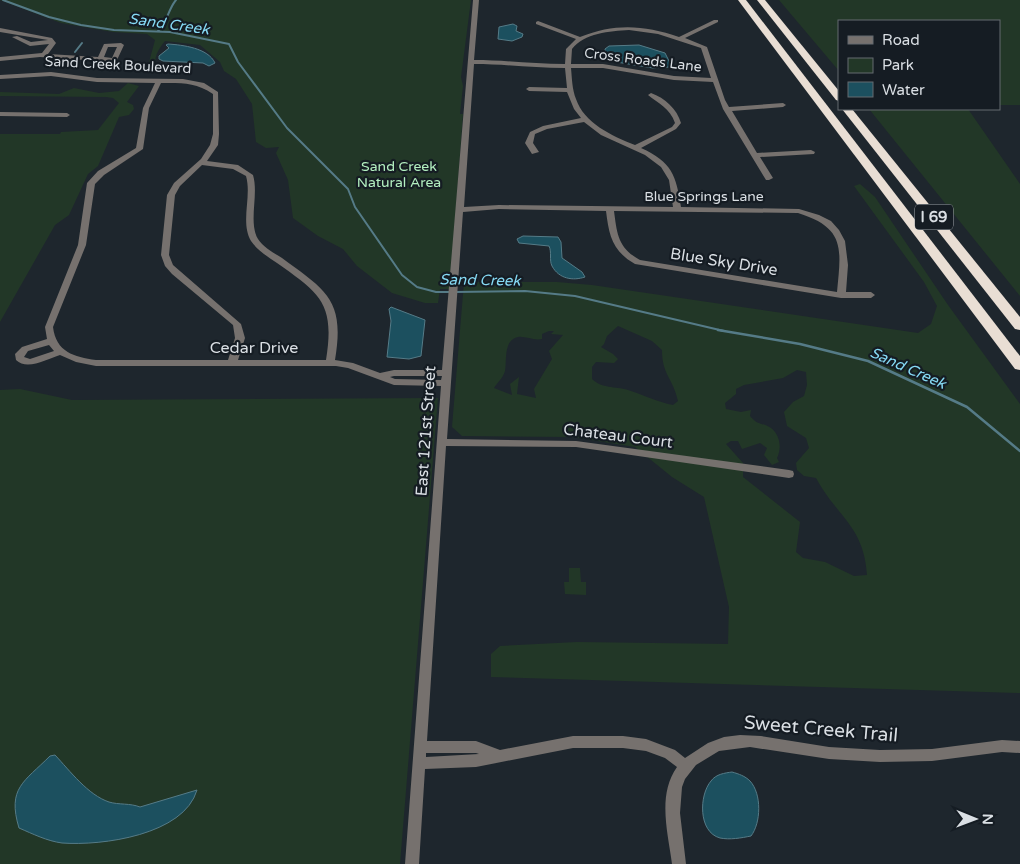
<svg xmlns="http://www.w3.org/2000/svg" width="1020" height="864" font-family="'Varela Round',sans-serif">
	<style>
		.green { fill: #223727; fill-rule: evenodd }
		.water { fill: #1c505f; stroke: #557b87 }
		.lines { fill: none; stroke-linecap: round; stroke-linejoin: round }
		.stream-far1 { stroke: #557b87; stroke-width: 2 }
		.stream { stroke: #557b87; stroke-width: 2.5 }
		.minor { fill: #76716e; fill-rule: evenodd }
		.highway { fill: #e9ded4; fill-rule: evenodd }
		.labels { text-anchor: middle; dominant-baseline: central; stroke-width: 4.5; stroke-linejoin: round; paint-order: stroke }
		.far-street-label { font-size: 14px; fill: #dadfe4; stroke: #151c23 }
		.far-park-label { font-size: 14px; fill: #b3efc0; stroke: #151c23 }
		.far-water-label { font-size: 15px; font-style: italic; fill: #86daf5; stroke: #151c23 }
		.shield { fill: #151c23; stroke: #9fa4aa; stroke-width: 1 }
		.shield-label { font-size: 15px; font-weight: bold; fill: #dadfe4 }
		.street-label { font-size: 16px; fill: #dadfe4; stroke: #151c23 }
		.near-street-label { font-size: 19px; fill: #dadfe4; stroke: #151c23 }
	</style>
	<rect width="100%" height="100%" fill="#1e262d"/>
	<g class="green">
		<path d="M0,0H471L461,77L463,86L460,114H463L450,289H440L438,303H425L392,293L357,266L343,249L318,236L293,218L288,180L276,153L279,147L266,148L256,142L252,104L236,79L224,71L220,62L200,45L165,41C159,48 153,58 156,67L151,68L148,66L155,40L147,34L113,32L61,23Z"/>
		<polygon points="779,0 1020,0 1020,105 999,105 999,21 839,21 839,71"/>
		<polygon points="128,83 139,86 127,102 133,105 134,109 129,115 119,117 98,166 88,174 69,215 55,225 0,322 0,134 60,134 61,132 98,130 119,103 113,98 106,97 0,96 0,92 59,94 74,88 99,93 119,91"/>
		<polygon points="869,109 968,109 1020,184 1020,296"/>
		<path d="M860,184L875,197L948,305L1020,404V693L491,677V654L500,646L577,642L728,644L729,607L704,497L672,477L635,447L573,437L462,436L452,427L464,282H557L592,285L918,333L931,324L937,306L924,282L854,186ZM618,326L652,341L662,350C662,375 673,378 678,401L673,405C657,402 644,395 628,390C614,386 603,389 592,379V367L596,362L614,363L618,359L613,354L601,347L604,344L607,336ZM549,331H554L551,334L563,335L549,351L552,359L534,389L536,398L517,394L519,377L510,384L512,395L494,388C497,383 503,378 505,371C507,361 503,340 518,337C526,336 534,341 542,339V334ZM797,370L806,372L807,385L804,396L793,402L784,412L787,426L806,438L809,448L796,463L797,470L804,476L816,478C837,517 864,526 867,575L854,576L825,562L803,558L796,552L800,522L743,477V463L726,444L731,441H738L742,449L760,443L767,448L764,455L772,465L779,462L777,458C782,448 780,435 771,428C762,422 758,426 750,416L751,410L741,412L726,409L725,403L736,394V389L744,385L783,378Z"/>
		<polygon points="20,389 72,400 438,398 400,864 0,864 0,390"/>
		<polygon points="569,568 580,568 581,582 586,582 586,595 565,594 564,582 569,582"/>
	</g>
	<g class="water">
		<polygon points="513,24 517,26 516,31 523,34 522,37 512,41 498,39 499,27"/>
		<path d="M168,44C183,45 208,48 215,63L209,66L203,63L163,61L159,59V56L169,48L166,45Z"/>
		<polygon points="639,45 665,53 671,65 670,67 653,68 610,61 606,56 605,49 609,46"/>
		<path d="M523,236L558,237L561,242L562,258L582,272L585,277C573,281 559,279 552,266C549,260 552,252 549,246L519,243L517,239Z"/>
		<polygon points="391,307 425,320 421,356 409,359 387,357 391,321 389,309"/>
		<path d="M55,755C70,771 88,795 109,802C119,805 130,803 140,807L197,790C184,835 102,846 62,843C47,841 33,834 19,828C7,788 24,782 50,756Z"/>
		<path d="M732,772C739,774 745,776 750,781C762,794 761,823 751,836C741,838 730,840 720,838C698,832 699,795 711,781C716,774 725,773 732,772Z"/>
	</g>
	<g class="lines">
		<g class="stream-far1">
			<polyline points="3,0 49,17 81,25 114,30 170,32 229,44 238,62 287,128 348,189 355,207 402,275 417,287 436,292 450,292"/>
			<path d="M158,31C167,24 168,9 176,0"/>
			<polyline points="75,52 82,43"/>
			<polyline points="455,292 525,291 575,296 724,331"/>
		</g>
		<polyline class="stream" points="718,330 800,344 868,361 967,407 1020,451"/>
		<g class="minor">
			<path d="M473,0H479L474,60C505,60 534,64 565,64L566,49L576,39L536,24V22L538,21L580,37C615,23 644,25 679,37L714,20H718V22L685,38L707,47L725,100L729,107L783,103L786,105L783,107L732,111L757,153L811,150L815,152L814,154L760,157L773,178L769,180H766L723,109L713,82L674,80L603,68H571C572,78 572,89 576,99C584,123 612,136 635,145L672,127L675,123C670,108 658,103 648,95L651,93C665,98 677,109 681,123L676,129L641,148C672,162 676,175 681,207L799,209L819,215L831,221L839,230L845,241L848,265L846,292H871L875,295L871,298H841L635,264C612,251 609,235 606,211L499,209L463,212L447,439L576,441L789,470L793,471L794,474L793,477L789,478L576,447L446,446L427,741H476L500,750L573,736H623L646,739L675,750L685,758L708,743L724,737L740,735L761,736L829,747L880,750L932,749L1002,740L1020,741V753L1002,752L932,761L880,762L829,759L750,747L719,751L696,765L685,779L682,787L680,813L686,864H672C668,833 657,795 677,767L665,758L646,751L623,748H573L476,767L425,769L419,864H405L441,386L394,385L348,368L336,366H96L76,362L60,355C47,359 27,371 16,360L15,354L22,347L47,339L45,327L78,245L87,183L98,171L136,148L143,108L155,83L97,82L51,76L0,79V75L51,72L97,78L183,79L204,83L218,92L219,134L218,145L207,161L238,165L253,175C259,195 248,222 258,239C263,247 274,253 282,258C327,291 345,300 335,360L353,363L380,373L394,370H442ZM629,30L658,34L701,48L711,78L674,76L603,64H571L572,49C584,33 610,31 629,30ZM474,64C505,64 534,68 565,68L567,88L529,87L526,89L529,91L567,92L574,109L581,118L543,126L530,132L525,143L532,154L539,152L533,143L535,134L547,129L584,122L601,135L645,155L661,167L669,180L673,207L499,205L464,207ZM161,83C182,83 195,82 213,94V134L210,145L201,159L174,183L167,195L161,255L165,266L172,274L233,325L235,338L228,360H96C74,357 56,352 53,327L86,245L95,184L104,175L143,149L149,108ZM202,165L233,169L246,176C252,197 240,222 251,241C257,250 268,257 277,263C321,294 335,304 326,360H238L245,338L241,324L173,265L169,255L175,195L180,186ZM614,211L798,213C846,228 841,249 837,292L640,260C618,248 617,234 614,211ZM49,345L54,351L30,359L24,357L28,351ZM394,376H442L441,380L395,379L390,377ZM426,753H476L479,754L426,757Z"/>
			<path d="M0,28L52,38L56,43L48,54L98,57L104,44L121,43L124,45L117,60L114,62L40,57L0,61V57L42,53L49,44L30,46L12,37L17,36L31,42L48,40L0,32ZM108,47H117L112,58L104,57Z"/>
			<polygon points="0,112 67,113 70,115 67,117 0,116"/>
		</g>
		<g class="highway">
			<polygon points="738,0 746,0 1020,356 1020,370 1015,369"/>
			<polygon points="757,0 765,0 839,91 839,101 836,100"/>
			<polygon points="842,109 852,109 1020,317 1020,330 1015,329"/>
		</g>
	</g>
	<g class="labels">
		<g class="far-street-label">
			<text transform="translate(643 60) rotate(7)">Cross Roads Lane</text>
			<text transform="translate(118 65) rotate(3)">Sand Creek Boulevard</text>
			<text x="704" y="196">Blue Springs Lane</text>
		</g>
		<g class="far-park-label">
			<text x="399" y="166">Sand Creek<tspan x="399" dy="16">Natural Area</tspan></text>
		</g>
		<g class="far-water-label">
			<text transform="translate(169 24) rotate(8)">Sand Creek</text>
			<text transform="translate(480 280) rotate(1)">Sand Creek</text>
			<text transform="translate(908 368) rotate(24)">Sand Creek</text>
		</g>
		<rect class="shield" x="915" y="204.5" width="38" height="25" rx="4"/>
		<g class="shield-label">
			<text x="934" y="217">I 69</text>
		</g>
		<g class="street-label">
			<text transform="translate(724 262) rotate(9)">Blue Sky Drive</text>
			<text x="254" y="348">Cedar Drive</text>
			<text transform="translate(426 431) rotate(-86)">East 121st Street</text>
			<text transform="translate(618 436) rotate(7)">Chateau Court</text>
		</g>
		<g class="near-street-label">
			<text transform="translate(821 729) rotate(5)">Sweet Creek Trail</text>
		</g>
	</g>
	<rect x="838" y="20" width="162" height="90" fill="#151c23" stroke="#646a70"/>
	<rect x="848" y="36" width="25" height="8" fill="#76716e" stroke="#646a70"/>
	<text x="882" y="45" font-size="15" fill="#dadfe4">Road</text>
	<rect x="848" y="58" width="25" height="15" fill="#223727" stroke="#646a70"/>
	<text x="882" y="70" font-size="15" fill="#dadfe4">Park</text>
	<rect x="848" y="82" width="25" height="15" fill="#1c505f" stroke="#646a70"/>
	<text x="882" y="95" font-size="15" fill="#dadfe4">Water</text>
	<g transform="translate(975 819) rotate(91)" stroke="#151c23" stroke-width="4" paint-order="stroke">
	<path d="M0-4L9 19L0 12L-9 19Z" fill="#dadfe4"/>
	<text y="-8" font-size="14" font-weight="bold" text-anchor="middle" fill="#dadfe4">N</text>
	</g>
</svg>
